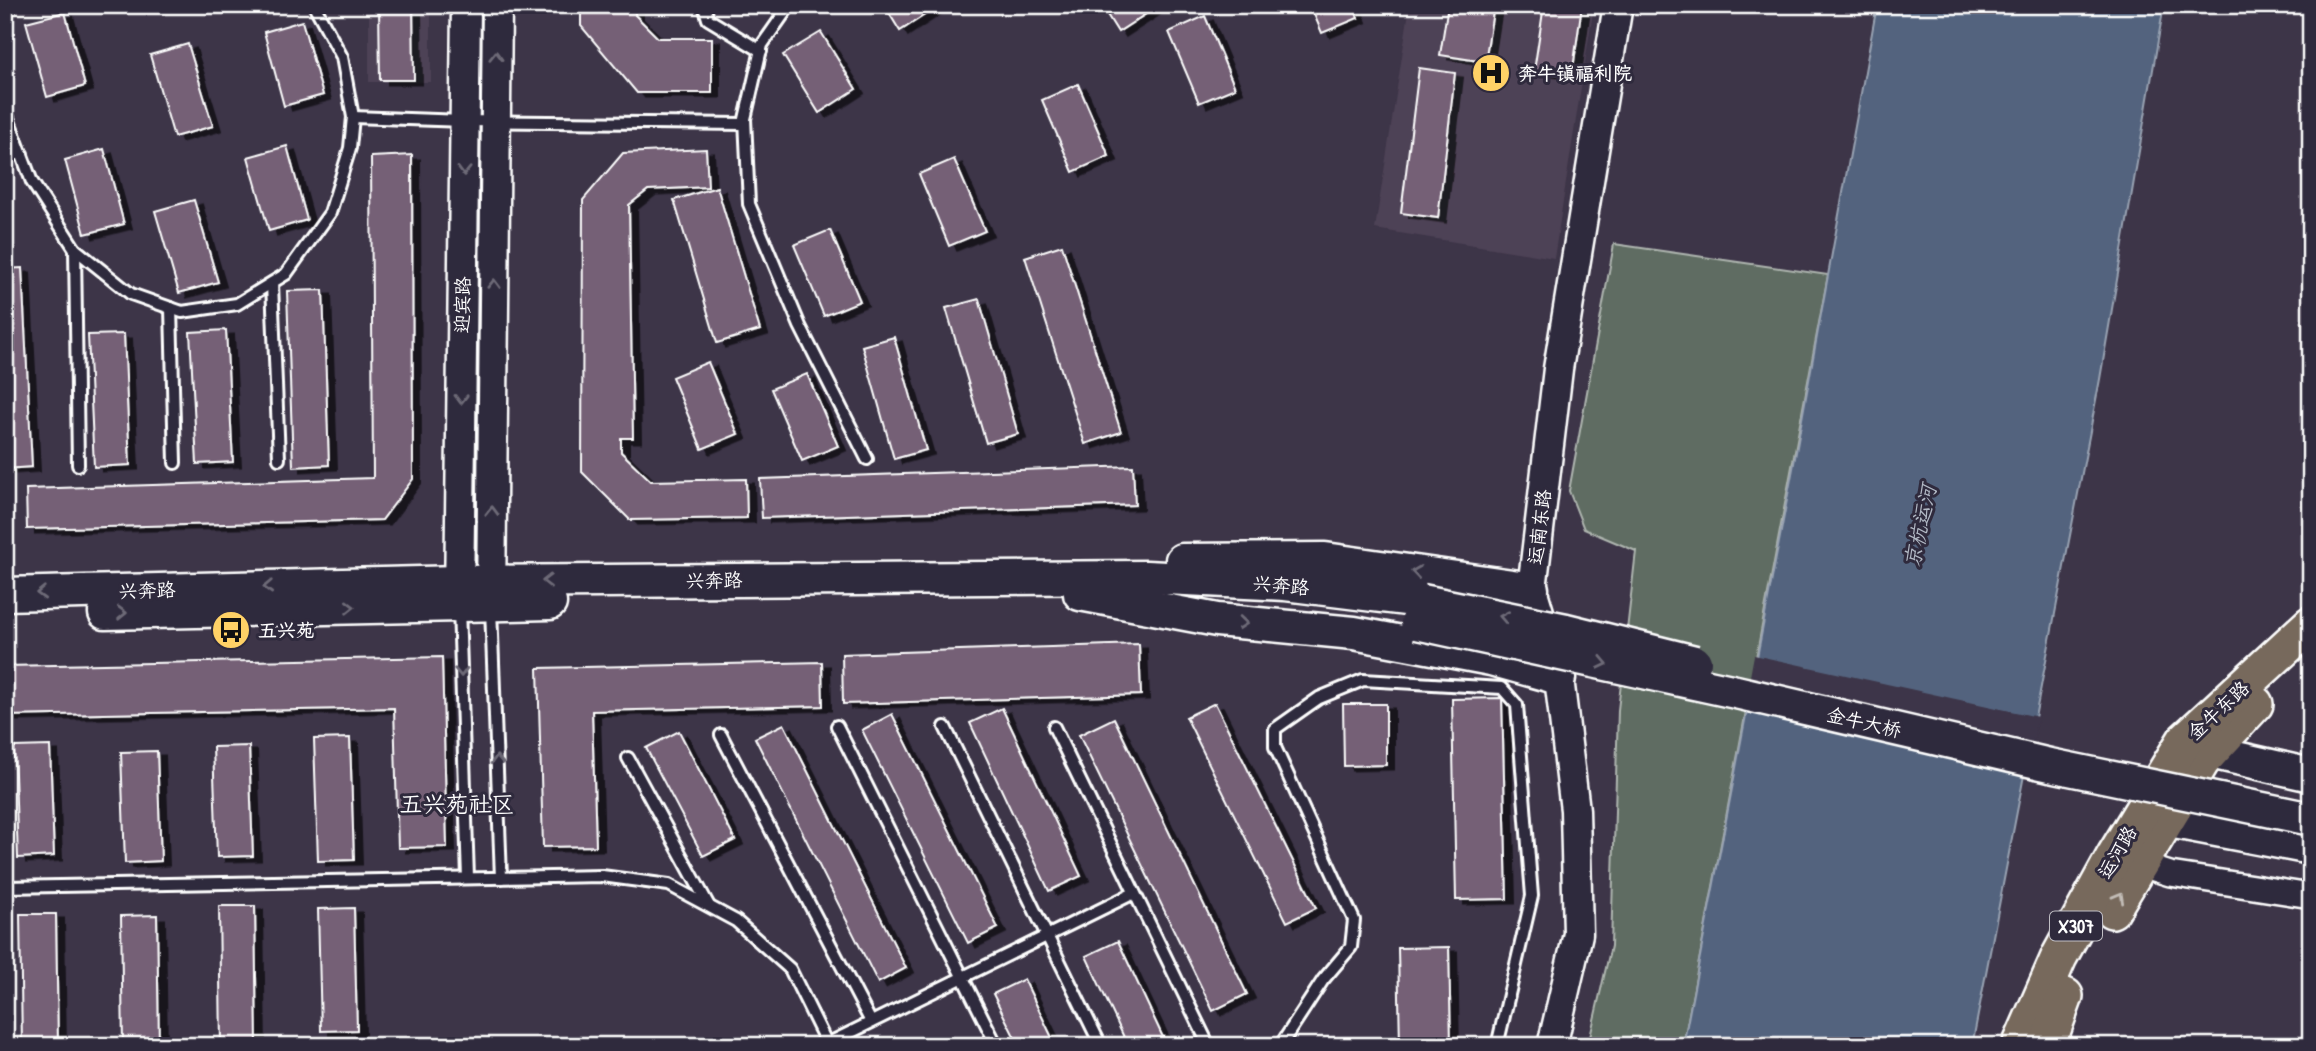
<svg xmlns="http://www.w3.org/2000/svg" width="2316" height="1051" font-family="'Patrick Hand','LXGW WenKai TC',sans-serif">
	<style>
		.built { fill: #4e4256 }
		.green { fill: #5f6c62; stroke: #afb6b0; stroke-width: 2 }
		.water { fill: #53647e; stroke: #98a2b2; stroke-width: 2 }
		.pier { fill: #3d3548 }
		.building { fill: #756076; stroke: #fff; stroke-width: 2; filter: url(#shadow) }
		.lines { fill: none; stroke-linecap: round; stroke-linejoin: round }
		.service-casing { stroke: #fff; stroke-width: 16 }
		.minor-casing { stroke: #fff; stroke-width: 28 }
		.tertiary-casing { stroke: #fff; stroke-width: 33 }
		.secondary-casing { stroke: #fff; stroke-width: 37 }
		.primary-casing { stroke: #fff; stroke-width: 40 }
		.service { stroke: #2f2a3d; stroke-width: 10 }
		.minor { stroke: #2f2a3d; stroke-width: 23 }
		.tertiary { stroke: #2f2a3d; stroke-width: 28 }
		.secondary { stroke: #2f2a3d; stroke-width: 32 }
		.primary { stroke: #77695c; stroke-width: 35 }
		.secondary-bridge-casing { stroke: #fff; stroke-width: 37; stroke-linecap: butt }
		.secondary-bridge { stroke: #2f2a3d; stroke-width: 32 }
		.oneway { stroke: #6d6a77 }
		.oneway2 { stroke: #c2bcb6 }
		.labels { text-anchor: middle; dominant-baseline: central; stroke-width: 6; stroke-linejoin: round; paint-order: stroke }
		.shield { fill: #2f2a3d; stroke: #c1bfc5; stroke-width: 2 }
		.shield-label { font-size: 18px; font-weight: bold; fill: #fff }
		.poi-label { font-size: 19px; font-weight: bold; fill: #fff; stroke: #2f2a3d; text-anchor: start }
		.street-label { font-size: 19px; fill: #fff; stroke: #2f2a3d }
		.water-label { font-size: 21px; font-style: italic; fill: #b2b9c5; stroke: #2f2a3d }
		.quarter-label { font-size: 23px; fill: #fff; stroke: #2f2a3d }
	</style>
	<defs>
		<filter id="shadow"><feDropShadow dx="8" dy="4.5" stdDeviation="0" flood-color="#0009"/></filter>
	</defs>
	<rect width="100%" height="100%" fill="#3d3548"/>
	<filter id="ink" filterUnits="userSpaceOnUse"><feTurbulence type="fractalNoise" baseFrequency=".0143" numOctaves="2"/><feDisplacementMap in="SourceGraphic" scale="14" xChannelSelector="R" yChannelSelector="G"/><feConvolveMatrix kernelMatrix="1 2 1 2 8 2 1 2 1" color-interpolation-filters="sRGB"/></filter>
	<g filter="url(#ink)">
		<g class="built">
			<rect x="369" y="5" width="62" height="77"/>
			<polygon points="1410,5 1594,5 1554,258 1375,229"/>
		</g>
		<polygon class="green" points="1614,244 1828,275 1683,1046 1588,1046 1611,946 1618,710 1636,551 1584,529 1569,491"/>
		<polygon class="water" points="1877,5 2164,5 2100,379 1972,1046 1683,1046 1794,463"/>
		<polygon class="pier" points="1754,655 2038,717 2029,765 1745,703"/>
		<g class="building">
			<polygon points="379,5 413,5 414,80 380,80"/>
			<polygon points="581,5 635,5 635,15 658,38 712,38 712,93 637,93 581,26"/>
			<polygon points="884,5 936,5 937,7 900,31"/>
			<polygon points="1101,5 1154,5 1155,8 1118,32"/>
			<polygon points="1310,5 1353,5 1358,18 1322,33"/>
			<polygon points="1448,5 1494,5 1485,62 1440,55"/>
			<polygon points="1544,5 1582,5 1572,76 1534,71"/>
			<polygon points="65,12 85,86 47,97 26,22"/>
			<polygon points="1205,16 1235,88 1199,103 1169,32"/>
			<polygon points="302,21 323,95 284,106 264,32"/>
			<polygon points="821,32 856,89 819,113 783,55"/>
			<polygon points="188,44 213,126 174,137 150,55"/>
			<polygon points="1419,68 1455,73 1438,218 1401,213"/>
			<polygon points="1078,84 1109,156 1073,172 1042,100"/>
			<polygon points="287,146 307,220 269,231 248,157"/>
			<polygon points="104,149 124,224 85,234 65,160"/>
			<polygon points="706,149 708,187 648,190 629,205 633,438 621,438 621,452 651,481 746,479 747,518 630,520 582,472 583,200 623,153"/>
			<polygon points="412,155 413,479 382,520 27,529 26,489 373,478 371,157"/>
			<polygon points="954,159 985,231 949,246 919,174"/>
			<polygon points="717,187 760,330 717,343 674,200"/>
			<polygon points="194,200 218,282 179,293 155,211"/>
			<polygon points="830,230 860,301 824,316 794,245"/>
			<polygon points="1062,245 1121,432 1085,444 1025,257"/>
			<polygon points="22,268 32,467 5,469 5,269"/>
			<polygon points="323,290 329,465 293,467 287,291"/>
			<polygon points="979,299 1018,434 986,443 946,308"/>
			<polygon points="226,330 233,462 197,464 190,332"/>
			<polygon points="124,334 130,465 94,467 88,335"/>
			<polygon points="894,337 926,450 894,459 862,346"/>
			<polygon points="708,362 738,434 702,449 672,377"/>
			<polygon points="807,374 838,446 802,461 771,389"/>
			<polygon points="1133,466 1135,505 762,518 760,479"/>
			<polygon points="1139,644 1141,695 843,704 842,654"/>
			<polygon points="442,657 447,847 398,848 394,708 5,716 5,666"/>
			<polygon points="822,662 823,706 592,711 596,846 543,847 538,668"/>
			<polygon points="1502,698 1507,899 1456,900 1452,699"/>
			<polygon points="1215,703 1316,908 1287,922 1186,717"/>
			<polygon points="1343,704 1386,704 1386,765 1344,766"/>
			<polygon points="1002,708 1081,876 1049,891 970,723"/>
			<polygon points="892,714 998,928 968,943 862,730"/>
			<polygon points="1114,718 1247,994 1213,1011 1079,735"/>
			<polygon points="784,724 906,968 878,983 755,738"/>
			<polygon points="679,731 735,840 703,856 646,748"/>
			<polygon points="350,738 354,860 318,861 314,739"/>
			<polygon points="50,746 54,856 18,858 14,747"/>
			<polygon points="249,746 253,856 217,857 213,747"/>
			<polygon points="157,751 161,861 125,863 121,752"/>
			<polygon points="219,906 255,906 257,1046 221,1046"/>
			<polygon points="354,908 357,1030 321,1031 318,909"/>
			<polygon points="20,914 56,914 58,1046 22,1046"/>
			<polygon points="157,915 159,1046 123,1046 121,916"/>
			<polygon points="1118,941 1167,1046 1128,1046 1086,956"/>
			<polygon points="1449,947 1451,1046 1400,1046 1398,948"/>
			<polygon points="1024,979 1056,1046 1019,1046 993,994"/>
		</g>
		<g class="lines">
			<defs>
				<g id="service">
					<polyline points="704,5 708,19 761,51"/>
					<polyline points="790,5 762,45 745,119 749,204 800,326 867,459"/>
					<polyline points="5,16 11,5"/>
					<polyline points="5,110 32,182 75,249 131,294 182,312 237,304 286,274 330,213 350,148 353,117 342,57 314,5"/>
					<polyline points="353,117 464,121 745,124"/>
					<polyline points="5,154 22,154"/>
					<polyline points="75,249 78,465"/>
					<polyline points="272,283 279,459"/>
					<polyline points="171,308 175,463"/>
					<polyline points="459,607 468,878"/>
					<polyline points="491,608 501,878"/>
					<polyline points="837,726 997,1046"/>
					<polyline points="945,727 1101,1046"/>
					<polyline points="1054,727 1209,1046"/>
					<polyline points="721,735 871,1022"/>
					<polyline points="628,758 709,906"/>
					<polyline points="5,887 602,876 669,885 736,921 790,969 828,1046"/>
					<polyline points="827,1044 1134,893"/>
					<polyline points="1280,1046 1323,980 1351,947 1354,920 1275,747 1275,729 1319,698 1363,680 1502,688 1517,705 1532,896 1497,1046"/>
				</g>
				<polyline id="minor" points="2129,861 2170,874 2311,896"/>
				<g id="tertiary">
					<polyline points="459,604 466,5"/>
					<polyline points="491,604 497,5"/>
					<polyline points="1552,1046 1578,934 1575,810 1559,678 1532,589 1558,369 1618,5"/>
				</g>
				<g id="secondary">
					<polyline points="1182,560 1325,559 1532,589"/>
					<polyline points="5,594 459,582 1146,577 1285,584 1422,601"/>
					<polyline points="1080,594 1217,620 1354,633 1491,659 1559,678"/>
					<polyline points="105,613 550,603"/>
					<polyline points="2189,742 2210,752 2311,775"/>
					<polyline points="2144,811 2164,820 2311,848"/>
				</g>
				<g id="primary">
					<polyline points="2112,910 2202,761 2255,704"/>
					<polyline points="2020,1046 2059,957 2115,855 2185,740 2311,624"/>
					<polyline points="2047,1046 2065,996"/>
				</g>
			</defs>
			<use href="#service" class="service-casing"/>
			<use href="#minor" class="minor-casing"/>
			<use href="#tertiary" class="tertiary-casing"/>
			<use href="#secondary" class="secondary-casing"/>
			<use href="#primary" class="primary-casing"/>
			<use href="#service" class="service"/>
			<use href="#minor" class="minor"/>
			<use href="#tertiary" class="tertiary"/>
			<use href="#secondary" class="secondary"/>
			<use href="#primary" class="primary"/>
			<defs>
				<g id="secondary-bridge">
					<polyline points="1422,601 1566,630 1695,662"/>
					<polyline points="1417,623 1736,692 2050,765 2311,819"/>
				</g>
			</defs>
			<use href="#secondary-bridge" class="secondary-bridge-casing"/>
			<use href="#secondary-bridge" class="secondary-bridge"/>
		</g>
		<defs><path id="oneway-chevron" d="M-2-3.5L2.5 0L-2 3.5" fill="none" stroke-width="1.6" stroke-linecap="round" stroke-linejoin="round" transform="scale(1.75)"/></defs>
		<g class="oneway">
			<use href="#oneway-chevron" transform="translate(496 56) rotate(-89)"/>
			<use href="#oneway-chevron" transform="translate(464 171) rotate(91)"/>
			<use href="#oneway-chevron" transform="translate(494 284) rotate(-89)"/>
			<use href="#oneway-chevron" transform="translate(461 399) rotate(91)"/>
			<use href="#oneway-chevron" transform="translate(492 511) rotate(-89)"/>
			<use href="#oneway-chevron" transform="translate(1416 572) rotate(-172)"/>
			<use href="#oneway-chevron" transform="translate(547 581) rotate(180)"/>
			<use href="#oneway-chevron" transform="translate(268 587) rotate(178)"/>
			<use href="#oneway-chevron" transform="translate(41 593) rotate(178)"/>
			<use href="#oneway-chevron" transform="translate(350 607) rotate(-1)"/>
			<use href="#oneway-chevron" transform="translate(122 613) rotate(-1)"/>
			<use href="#oneway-chevron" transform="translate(1504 617) rotate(-169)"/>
			<use href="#oneway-chevron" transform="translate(1243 623) rotate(5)"/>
			<use href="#oneway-chevron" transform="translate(1603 663) rotate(12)"/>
			<use href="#oneway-chevron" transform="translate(461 672) rotate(88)"/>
			<use href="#oneway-chevron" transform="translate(497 760) rotate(-92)"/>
		</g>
		<use class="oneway2" href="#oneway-chevron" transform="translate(2119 897) rotate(-61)"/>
	</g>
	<defs>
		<symbol id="hospital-disc" viewBox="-11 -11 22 22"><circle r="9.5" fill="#ffd166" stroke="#2f2a3d"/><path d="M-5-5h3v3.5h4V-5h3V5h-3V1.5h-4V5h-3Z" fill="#111"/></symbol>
		<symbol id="bus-disc" viewBox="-11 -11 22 22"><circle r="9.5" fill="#ffd166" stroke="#2f2a3d"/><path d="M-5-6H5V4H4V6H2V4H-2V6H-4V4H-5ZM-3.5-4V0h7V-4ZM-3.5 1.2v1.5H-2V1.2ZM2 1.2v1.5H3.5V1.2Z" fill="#111"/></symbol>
	</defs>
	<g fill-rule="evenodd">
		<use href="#hospital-disc" x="1469" y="51" width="44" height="44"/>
		<use href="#bus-disc" x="209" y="608" width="44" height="44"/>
	</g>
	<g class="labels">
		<rect class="shield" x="2050" y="911.5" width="52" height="29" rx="5"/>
		<g class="shield-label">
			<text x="2076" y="926">X307</text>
		</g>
		<g class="poi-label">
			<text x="1518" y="73">奔牛镇福利院</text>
			<text x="258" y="630">五兴苑</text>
		</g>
		<g class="street-label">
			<text transform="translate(462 305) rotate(-89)">迎宾路</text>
			<text transform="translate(1539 527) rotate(-83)">运南东路</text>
			<text transform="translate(714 580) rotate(-1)">兴奔路</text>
			<text transform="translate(1281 585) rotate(5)">兴奔路</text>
			<text transform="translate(147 590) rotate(-2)">兴奔路</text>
			<text transform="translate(2218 710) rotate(-43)">金牛东路</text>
			<text transform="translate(1864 722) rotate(13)">金牛大桥</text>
			<text transform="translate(2117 852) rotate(-60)">运河路</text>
		</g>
		<g class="water-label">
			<text transform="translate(1920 526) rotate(-78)">京杭运河</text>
		</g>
		<g class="quarter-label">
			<text x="457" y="803">五兴苑社区</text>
		</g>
	</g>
	<rect width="2316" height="1051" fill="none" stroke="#2f2a3d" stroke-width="28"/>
	<rect x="14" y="14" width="2288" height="1023" fill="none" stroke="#fff" stroke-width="2.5" filter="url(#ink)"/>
</svg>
